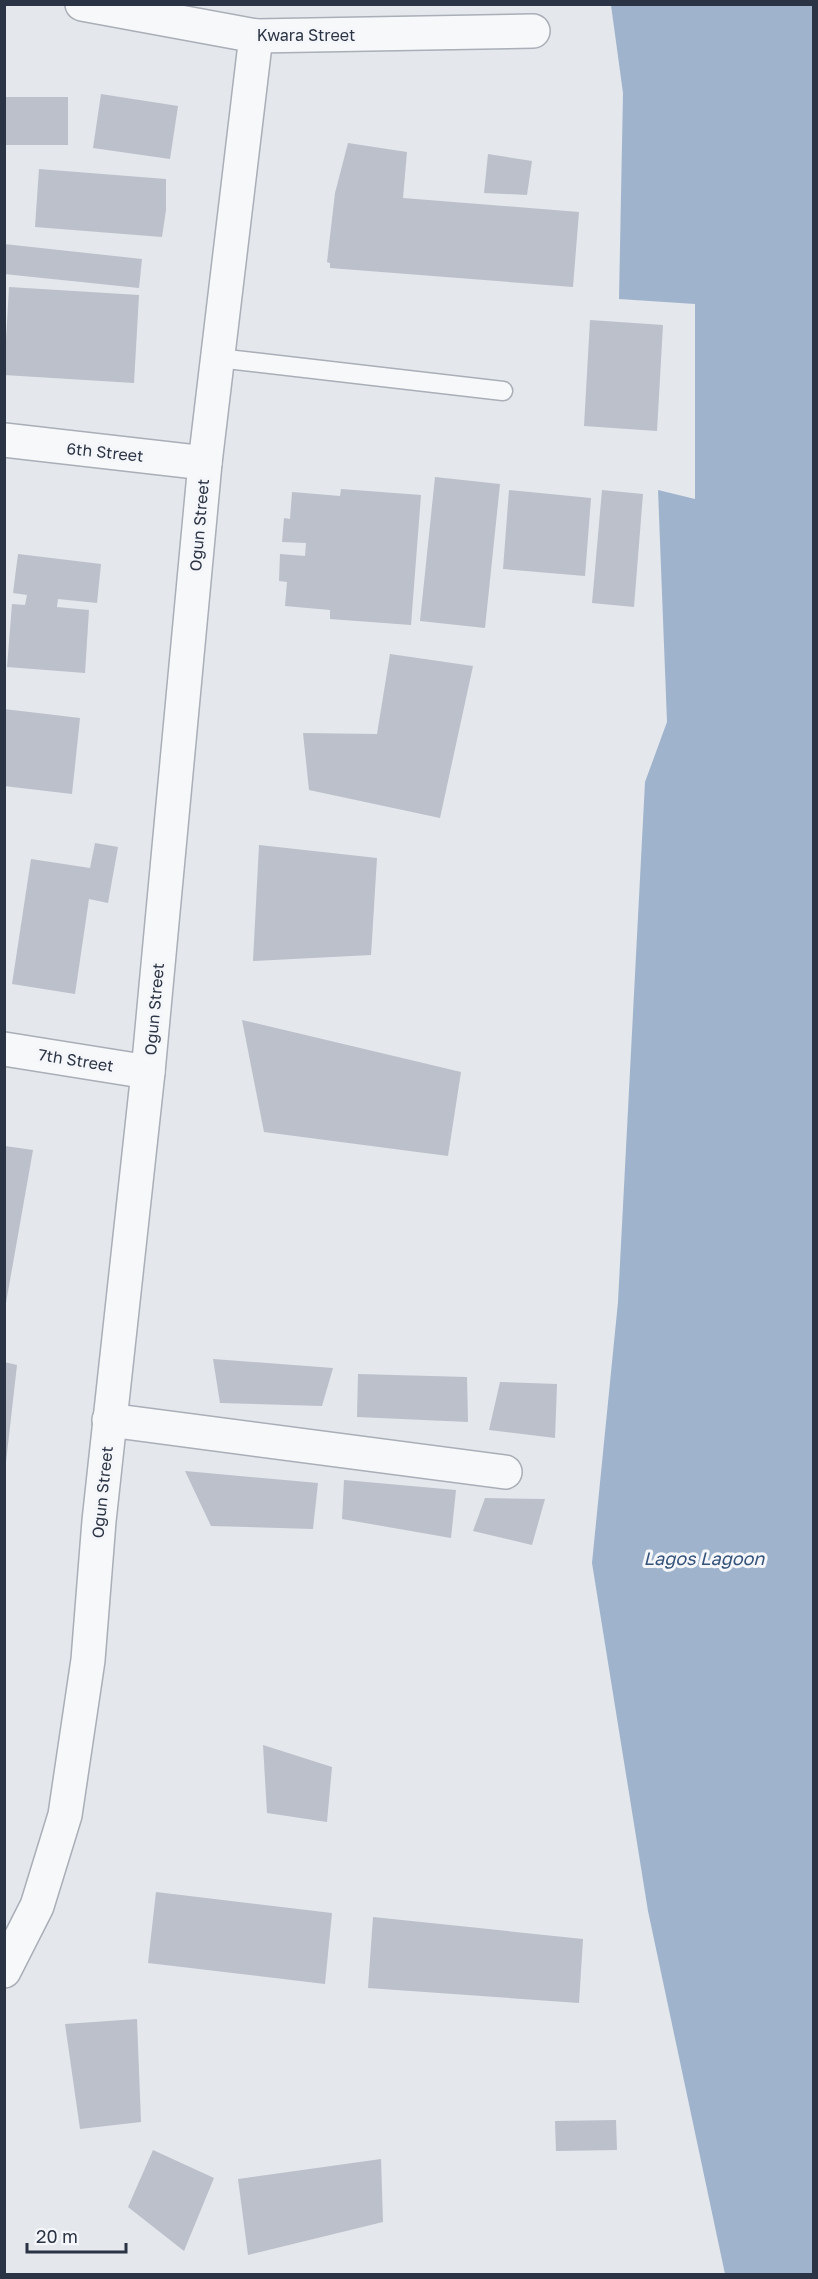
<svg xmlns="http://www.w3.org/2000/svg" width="818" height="2279" font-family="'Golos Text',sans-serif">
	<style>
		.water { fill: #9fb4cc }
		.building { fill: #bbc0ca }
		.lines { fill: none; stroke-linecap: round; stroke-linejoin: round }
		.service-casing { stroke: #a9aeb7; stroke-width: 21 }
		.minor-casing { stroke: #a9aeb7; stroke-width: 36 }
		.service { stroke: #f7f8fa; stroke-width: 18 }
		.minor { stroke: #f7f8fa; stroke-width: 33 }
		.labels { text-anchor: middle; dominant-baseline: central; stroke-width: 6; stroke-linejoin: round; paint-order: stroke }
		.street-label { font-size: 16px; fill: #2b3445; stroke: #f4f6f9 }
		.water-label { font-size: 18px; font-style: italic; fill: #34527a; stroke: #f4f6f9 }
	</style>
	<rect width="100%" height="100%" fill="#e4e7ec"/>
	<polygon class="water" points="611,5 813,5 813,2274 725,2274 648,1911 592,1563 618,1302 645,782 667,722 658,490 695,499 695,304 619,299 623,93"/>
	<g class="building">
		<polygon points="101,94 178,106 170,159 93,148"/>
		<rect x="4" y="97" width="64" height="48"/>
		<polygon points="348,143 407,152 403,198 579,212 573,287 330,268 330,263 327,262 335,193"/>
		<polygon points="488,154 532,161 527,195 484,193"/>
		<polygon points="39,169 166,179 166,210 162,237 35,227"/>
		<polygon points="4,244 142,259 139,288 4,274"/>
		<polygon points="9,287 139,295 134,383 4,375"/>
		<polygon points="590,320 663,325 657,431 584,426"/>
		<polygon points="435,477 500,484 485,628 420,621"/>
		<polygon points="341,489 421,495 411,625 330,619 330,610 285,606 287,582 279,581 280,554 305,556 306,543 282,542 284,518 290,519 292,492 340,496"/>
		<polygon points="509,490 591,498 585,576 503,569"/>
		<polygon points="602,490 643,494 634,607 592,603"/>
		<polygon points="18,554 101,564 97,603 58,599 57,607 89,610 85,673 7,667 12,604 25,605 27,595 13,593"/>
		<polygon points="390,654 473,666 440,818 309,790 303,733 377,734"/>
		<polygon points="4,709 80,718 72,794 4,786"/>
		<polygon points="95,843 118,847 108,903 89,899 75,994 12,984 31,859 90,868"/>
		<polygon points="259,845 377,858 371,955 253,961"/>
		<polygon points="242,1020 461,1072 448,1156 264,1132"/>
		<polygon points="5,1146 33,1150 6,1303 5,1303"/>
		<polygon points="213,1359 333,1368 322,1406 220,1403"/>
		<polygon points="4,1362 17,1365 6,1462 4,1462"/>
		<polygon points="358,1374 467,1377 468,1422 357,1417"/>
		<polygon points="500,1382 557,1384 555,1438 489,1430"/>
		<polygon points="185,1471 318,1483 313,1529 211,1526"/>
		<polygon points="344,1480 456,1490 451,1538 342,1519"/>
		<polygon points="485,1498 545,1499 532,1545 473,1531"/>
		<polygon points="263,1745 332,1767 327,1822 267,1813"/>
		<polygon points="156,1892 332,1913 325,1984 148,1963"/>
		<polygon points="373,1917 583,1939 579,2003 368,1988"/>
		<polygon points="137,2019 141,2122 80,2129 65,2024"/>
		<polygon points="616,2120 617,2150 556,2151 555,2121"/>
		<polygon points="153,2150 214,2178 184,2251 128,2207"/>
		<polygon points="381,2159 383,2222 248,2255 238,2179"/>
	</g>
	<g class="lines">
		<defs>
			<polyline id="service" points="218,358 503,391"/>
			<g id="minor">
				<polyline points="82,4 256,36 533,31"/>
				<polyline points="4,440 205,463"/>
				<polyline points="4,1049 148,1072"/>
				<polyline points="109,1420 505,1472"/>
				<polyline points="4,1971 37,1906 65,1815 88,1660 99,1521 148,1072 205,463 256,36"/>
			</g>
		</defs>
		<use href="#service" class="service-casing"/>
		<use href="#minor" class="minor-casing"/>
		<use href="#service" class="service"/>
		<use href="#minor" class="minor"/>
	</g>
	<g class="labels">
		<g class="street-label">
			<text x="306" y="35">Kwara Street</text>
			<text transform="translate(105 452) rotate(6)">6th Street</text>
			<text transform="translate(199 525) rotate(-85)">Ogun Street</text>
			<text transform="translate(154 1009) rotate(-85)">Ogun Street</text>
			<text transform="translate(76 1060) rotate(9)">7th Street</text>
			<text transform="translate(102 1492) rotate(-84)">Ogun Street</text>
		</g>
		<g class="water-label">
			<text x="704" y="1558">Lagos Lagoon</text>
		</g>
	</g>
	<rect width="818" height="2279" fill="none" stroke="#2b3445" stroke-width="12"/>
	<path d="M27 2243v9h99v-9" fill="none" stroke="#2b3445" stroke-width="3"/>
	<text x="36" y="2243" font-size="18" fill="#2b3445" stroke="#f4f6f9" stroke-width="4.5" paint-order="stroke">20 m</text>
</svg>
